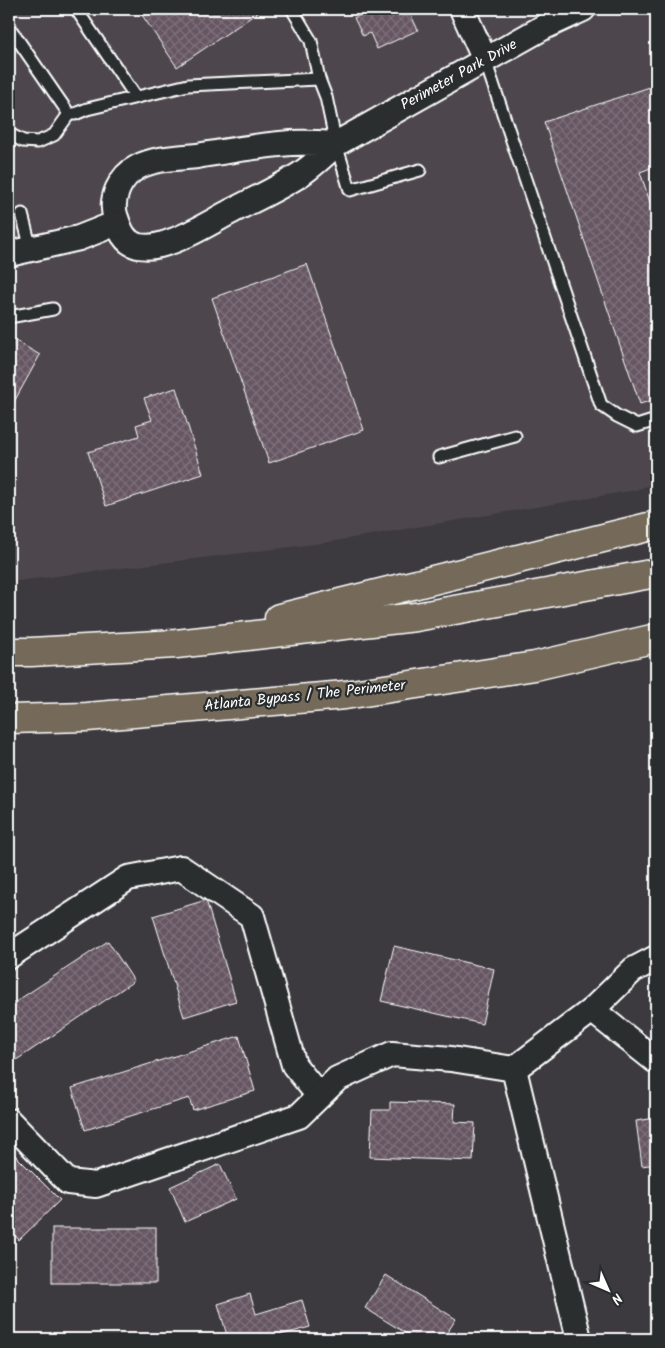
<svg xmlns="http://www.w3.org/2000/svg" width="665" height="1348" font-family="Kalam,sans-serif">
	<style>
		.built { fill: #4d474d }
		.building { fill: url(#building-cross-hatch); stroke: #fff }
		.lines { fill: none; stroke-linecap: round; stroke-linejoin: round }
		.lane-casing { stroke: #fff; stroke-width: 15 }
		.street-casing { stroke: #fff; stroke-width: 28 }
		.highway-casing { stroke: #fff; stroke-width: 31 }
		.lane { stroke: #2a2d2e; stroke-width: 11 }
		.street { stroke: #2a2d2e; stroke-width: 24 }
		.highway { stroke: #746a5a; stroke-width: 28 }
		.labels { text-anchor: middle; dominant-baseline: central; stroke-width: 4.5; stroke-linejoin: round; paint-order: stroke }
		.street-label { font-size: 15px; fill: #fff; stroke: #2a2d2e }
	</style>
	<defs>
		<pattern id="building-cross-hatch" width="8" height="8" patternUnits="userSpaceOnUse" patternTransform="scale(1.25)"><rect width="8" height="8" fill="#665763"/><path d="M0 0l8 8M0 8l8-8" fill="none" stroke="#7d707a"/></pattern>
	</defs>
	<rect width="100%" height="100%" fill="#3c3a3e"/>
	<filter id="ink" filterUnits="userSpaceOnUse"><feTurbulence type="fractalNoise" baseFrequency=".02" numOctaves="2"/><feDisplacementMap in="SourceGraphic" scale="10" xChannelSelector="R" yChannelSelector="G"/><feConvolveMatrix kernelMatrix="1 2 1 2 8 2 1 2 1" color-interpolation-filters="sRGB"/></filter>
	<g filter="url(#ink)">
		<polygon class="built" points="9,9 656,9 656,483 636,490 323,543 9,582"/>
		<g class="building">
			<polygon points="138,9 263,9 177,67"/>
			<polygon points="373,9 408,9 418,30 377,49 370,33 363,36 354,18"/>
			<polygon points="656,85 656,166 640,172 656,220 656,399 640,404 544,122"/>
			<polygon points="307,264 364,430 269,463 212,298"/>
			<polygon points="9,337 40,355 9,411"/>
			<polygon points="176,388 203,474 106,506 88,452 139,436 136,425 152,420 144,398"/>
			<polygon points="206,900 236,1001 184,1017 153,916"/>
			<polygon points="108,941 134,981 9,1065 9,1006"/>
			<polygon points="394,946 494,969 482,1024 381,1001"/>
			<polygon points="239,1036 255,1091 193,1110 189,1098 85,1130 72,1088"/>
			<polygon points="390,1102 455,1104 454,1122 475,1123 473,1161 370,1157 372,1110 390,1110"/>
			<polygon points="656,1118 656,1164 642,1166 636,1121"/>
			<polygon points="9,1149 60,1200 19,1240 9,1229"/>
			<polygon points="220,1164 236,1199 185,1222 170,1187"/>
			<rect x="52" y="1228" width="104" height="55"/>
			<polygon points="386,1275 456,1319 443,1339 415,1339 365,1308"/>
			<polygon points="250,1294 256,1314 302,1300 310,1327 267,1339 228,1339 218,1304"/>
		</g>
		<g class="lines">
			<defs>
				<g id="lane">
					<polyline points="76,9 136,97"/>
					<polyline points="292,9 311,41 319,79 326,97 336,144 350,190 420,170"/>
					<polyline points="9,27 69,114 75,114 87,109 188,85 319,79"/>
					<polyline points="485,60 601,405 617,416 637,426 656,420"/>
					<polyline points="9,134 23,141 38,142 54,135 69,114"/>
					<polyline points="22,214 31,249"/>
					<polyline points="9,317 53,309"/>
					<polyline points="439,457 515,436"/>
				</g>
				<g id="street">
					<polyline points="462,9 485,60"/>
					<path d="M336,144C321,143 306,142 291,143C260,145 228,151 197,156C178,158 155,158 138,167C120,176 109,200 116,218C120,230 124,242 138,246C145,247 153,247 160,245C186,238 209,223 232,211C253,200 275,190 296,177C311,168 323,156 336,144L544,27L583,9"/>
					<polyline points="9,254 79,238 117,223"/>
					<polyline points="9,956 128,878 181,868 252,916 294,1065 319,1096"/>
					<polyline points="592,1010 656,1061"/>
					<polyline points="514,1069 592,1010 633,970 656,958"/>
					<polyline points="9,1121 68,1182 96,1185 299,1116 337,1079 392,1054 451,1059 514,1069 579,1339"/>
				</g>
				<g id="highway">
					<polyline points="279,618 656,525"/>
					<polyline points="9,652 31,652 176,644 416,617 656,573"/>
					<polyline points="9,719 87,717 345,695 535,666 656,638"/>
				</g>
			</defs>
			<use href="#lane" class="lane-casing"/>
			<use href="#street" class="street-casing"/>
			<use href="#highway" class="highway-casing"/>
			<use href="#lane" class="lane"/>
			<use href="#street" class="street"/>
			<use href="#highway" class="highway"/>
		</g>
	</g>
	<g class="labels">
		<g class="street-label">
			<text transform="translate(459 75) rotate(-29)">Perimeter Park Drive</text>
			<text transform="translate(305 696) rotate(-6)">Atlanta Bypass / The Perimeter</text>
		</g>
	</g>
	<rect width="665" height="1348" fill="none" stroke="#2a2d2e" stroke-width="30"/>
	<rect x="15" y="15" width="635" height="1318" fill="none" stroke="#fff" stroke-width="2" filter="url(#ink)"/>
	<g transform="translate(608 1290) rotate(135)" stroke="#2a2d2e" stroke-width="4" paint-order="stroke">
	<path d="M0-4L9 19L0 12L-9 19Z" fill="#ffffff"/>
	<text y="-8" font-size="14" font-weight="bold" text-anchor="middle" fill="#ffffff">N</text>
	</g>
</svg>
